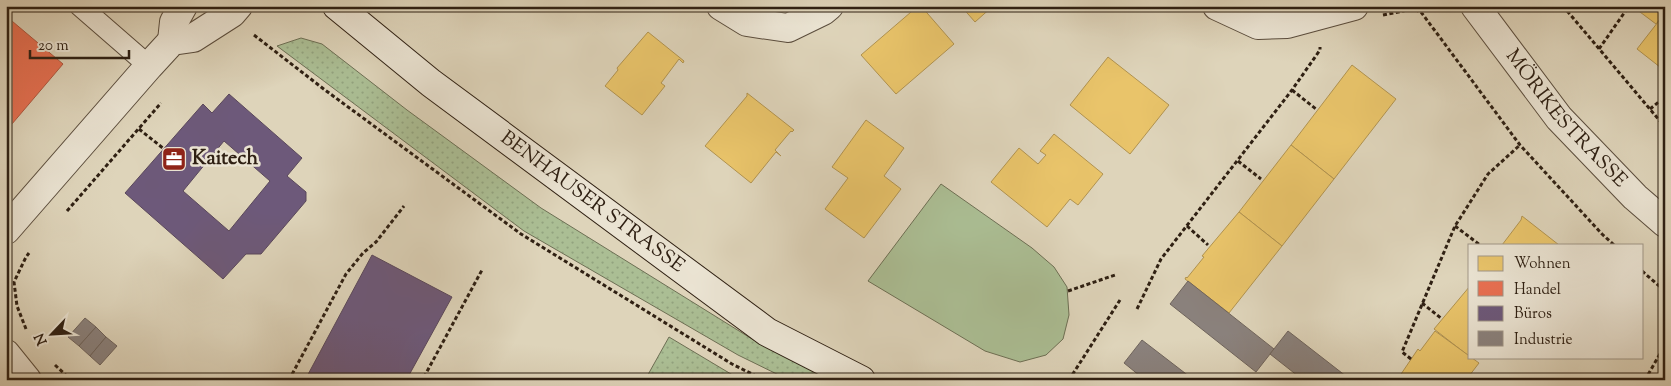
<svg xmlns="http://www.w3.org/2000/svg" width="1671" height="386" font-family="'Sorts Mill Goudy',serif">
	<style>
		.grass { fill: url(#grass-dots); stroke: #6d6f54 }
		.park { fill: #abbe94; stroke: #6d6f54 }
		.homes { fill: #e9c46a; stroke: #b19350 }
		.shops { fill: #e76f51; stroke: #b0573e }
		.offices { fill: #6d597a; stroke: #5a485b; fill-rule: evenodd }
		.industry { fill: #8a817c; stroke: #6f645c }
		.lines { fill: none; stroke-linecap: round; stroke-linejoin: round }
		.lane-casing { stroke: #5b4d3d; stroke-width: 22 }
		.street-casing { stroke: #5b4d3d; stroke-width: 30 }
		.secondary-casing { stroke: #2f2013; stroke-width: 30 }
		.path { stroke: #2f2013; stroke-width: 3; stroke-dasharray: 4 2.5; stroke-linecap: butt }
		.lane { stroke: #eae3d2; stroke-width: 20 }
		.street { stroke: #eae3d2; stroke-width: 28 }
		.secondary { stroke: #eae3d2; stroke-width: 28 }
		.labels { text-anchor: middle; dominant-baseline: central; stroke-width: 5; stroke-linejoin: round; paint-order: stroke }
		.street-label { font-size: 20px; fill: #2f2013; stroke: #eae3d2 }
		.poi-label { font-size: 20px; font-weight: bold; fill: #2f2013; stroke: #eae3d2; text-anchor: start }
	</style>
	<defs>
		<pattern id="grass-dots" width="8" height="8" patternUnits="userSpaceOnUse" patternTransform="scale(1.25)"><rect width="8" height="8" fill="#abbe94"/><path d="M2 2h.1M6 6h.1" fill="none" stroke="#93a37f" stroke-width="1.8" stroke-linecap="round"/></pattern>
	</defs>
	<rect width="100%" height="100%" fill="#ded4ba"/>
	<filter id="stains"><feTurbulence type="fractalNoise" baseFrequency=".004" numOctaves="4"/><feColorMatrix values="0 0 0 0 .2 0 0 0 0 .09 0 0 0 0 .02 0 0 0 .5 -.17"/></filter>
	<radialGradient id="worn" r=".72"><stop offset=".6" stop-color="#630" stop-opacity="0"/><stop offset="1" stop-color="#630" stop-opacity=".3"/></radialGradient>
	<g class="grass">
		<polygon points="301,38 322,44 407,110 541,208 752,339 832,380 789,380 738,355 524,231 277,46"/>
		<polygon points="669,337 741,380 645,380"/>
	</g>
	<polygon class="park" points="941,184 1032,248 1054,267 1067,287 1069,315 1063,339 1046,355 1020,362 985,351 868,281"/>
	<g class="homes">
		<polygon points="918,6 921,6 954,44 896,94 861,55"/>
		<polygon points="961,6 993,6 975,22"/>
		<polygon points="1632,6 1665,6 1665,13 1656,24"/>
		<polygon points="1665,13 1665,71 1637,49"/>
		<polygon points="648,32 684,61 683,63 679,59 661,83 665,86 642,115 605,86 618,70 617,68"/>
		<polygon points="1108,57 1169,105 1130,154 1070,105"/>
		<polygon points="1352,65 1396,99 1334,179 1291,145"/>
		<polygon points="747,93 794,130 792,132 791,131 775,150 781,156 776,152 751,183 705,146 747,96"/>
		<polygon points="866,120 904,148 884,176 901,189 864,238 825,209 848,178 832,167"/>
		<polygon points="1054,134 1103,174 1078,205 1070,199 1047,227 991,182 1019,148 1038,164 1046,155 1040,151"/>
		<polygon points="1291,145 1334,179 1282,246 1239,212"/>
		<polygon points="1239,212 1282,246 1229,313 1185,279 1186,277 1187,278 1204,257 1202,256"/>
		<polygon points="1522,216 1559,245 1502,245 1521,220"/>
		<polygon points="1470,286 1470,357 1434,329"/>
		<polygon points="1435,331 1479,363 1466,380 1397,380 1418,349 1420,351"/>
	</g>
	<polygon class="shops" points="6,16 63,64 6,131"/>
	<g class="offices">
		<path d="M229,94L302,158L287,176L306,192V201L261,254H246L223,279L125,193L203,104L212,113ZM224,141L270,181L229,231L183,191Z"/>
		<polygon points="372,255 452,297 408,377 410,380 305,380"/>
	</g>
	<g class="industry">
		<polygon points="1188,281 1274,349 1256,372 1170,304"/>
		<polygon points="85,318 96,327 79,346 68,337"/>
		<polygon points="96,327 106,337 90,356 79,346"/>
		<polygon points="1288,331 1351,380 1303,380 1270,354"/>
		<polygon points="106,337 117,346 100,365 90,356"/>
		<polygon points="1142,340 1194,380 1145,380 1124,363"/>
	</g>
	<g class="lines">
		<defs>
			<polyline id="lane" points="80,6 149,66"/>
			<g id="street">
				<polyline points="721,6 747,22 788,28 823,11 829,6"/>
				<polyline points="1217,6 1258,25 1287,24 1354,6"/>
				<path id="s1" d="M1475,6L1559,118L1635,197L1665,223"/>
				<polyline points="172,41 174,22 183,6"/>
				<polyline points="6,230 149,66 172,41 193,38 232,13 238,6"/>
				<polyline points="6,354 27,380"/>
			</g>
			<g id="secondary">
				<path id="s2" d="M337,6L431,83L767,332L861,380"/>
			</g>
		</defs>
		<use href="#lane" class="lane-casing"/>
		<use href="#street" class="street-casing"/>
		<use href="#secondary" class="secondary-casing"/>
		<g class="path">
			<polyline points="1563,6 1665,127"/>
			<polyline points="410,7 411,6"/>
			<polyline points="1383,15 1413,9 1421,12 1520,145 1602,234 1614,245"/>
			<polyline points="254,35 325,90 521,234 732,364 764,380"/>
			<polyline points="1599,49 1629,6"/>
			<polyline points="1292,90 1316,109"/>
			<polyline points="1650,109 1665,97"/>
			<polyline points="139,129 164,149"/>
			<polyline points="1238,161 1261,179"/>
			<polyline points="67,211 161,103"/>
			<polyline points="1187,226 1208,245"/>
			<polyline points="1455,226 1480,245"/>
			<polyline points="1642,271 1665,291"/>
			<polyline points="1068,291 1115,275"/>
			<polyline points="1422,303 1442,319"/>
			<polyline points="1137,309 1161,259 1292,90 1320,50 1320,47"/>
			<polyline points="26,329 17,306 14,282 26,257 29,253"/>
			<polyline points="1411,359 1402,352 1455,226 1488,174 1520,145"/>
			<polyline points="55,365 71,380"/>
			<polyline points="424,377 482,270"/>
			<polyline points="289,380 346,274 363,253 376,242 404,206"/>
			<polyline points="1069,380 1120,300"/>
			<polyline points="1645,380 1665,345"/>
		</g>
		<use href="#lane" class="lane"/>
		<use href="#street" class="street"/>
		<use href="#secondary" class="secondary"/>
	</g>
	<defs>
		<symbol id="office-square" viewBox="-11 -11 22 22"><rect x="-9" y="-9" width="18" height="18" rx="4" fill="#8f2418" stroke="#eae3d2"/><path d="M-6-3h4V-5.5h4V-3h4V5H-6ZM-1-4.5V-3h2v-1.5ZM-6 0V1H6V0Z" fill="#fff"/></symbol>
	</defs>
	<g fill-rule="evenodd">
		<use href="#office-square" x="160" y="145" width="28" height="28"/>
	</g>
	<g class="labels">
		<g class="street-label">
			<text stroke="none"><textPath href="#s1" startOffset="145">MÖRIKESTRASSE</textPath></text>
			<text stroke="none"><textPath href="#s2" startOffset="322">BENHAUSER STRASSE</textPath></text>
		</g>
		<g class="poi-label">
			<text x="192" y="159">Kaitech</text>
		</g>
	</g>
	<rect width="1671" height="386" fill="none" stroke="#ded4ba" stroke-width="25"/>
	<rect x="8" y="8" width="1656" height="371" fill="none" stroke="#2f2013" stroke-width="2.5"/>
	<rect x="12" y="12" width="1646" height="361" fill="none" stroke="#2f2013"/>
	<rect x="1468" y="244" width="175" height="115" fill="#eae3d2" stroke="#9f9586"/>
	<rect x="1478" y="256" width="25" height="15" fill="#e9c46a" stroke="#9f9586"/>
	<text x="1514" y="268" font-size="15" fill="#2f2013">Wohnen</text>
	<rect x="1478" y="281" width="25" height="15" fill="#e76f51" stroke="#9f9586"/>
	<text x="1514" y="294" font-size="15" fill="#2f2013">Handel</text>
	<rect x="1478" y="306" width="25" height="15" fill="#6d597a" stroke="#9f9586"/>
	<text x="1514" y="318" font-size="15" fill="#2f2013">Büros</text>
	<rect x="1478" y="331" width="25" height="15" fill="#8a817c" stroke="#9f9586"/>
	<text x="1514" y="344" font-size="15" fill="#2f2013">Industrie</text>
	<g transform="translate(52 334) rotate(245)" stroke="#eae3d2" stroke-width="4" paint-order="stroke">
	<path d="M0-4L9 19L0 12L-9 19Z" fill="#2f2013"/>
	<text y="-8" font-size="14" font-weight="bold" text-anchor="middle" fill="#2f2013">N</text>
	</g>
	<path d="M30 50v8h99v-8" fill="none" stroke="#2f2013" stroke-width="2.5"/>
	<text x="38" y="50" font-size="15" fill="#2f2013" stroke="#eae3d2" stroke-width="4" paint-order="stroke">20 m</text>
	<rect width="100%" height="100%" filter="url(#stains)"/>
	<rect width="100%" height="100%" fill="url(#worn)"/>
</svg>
